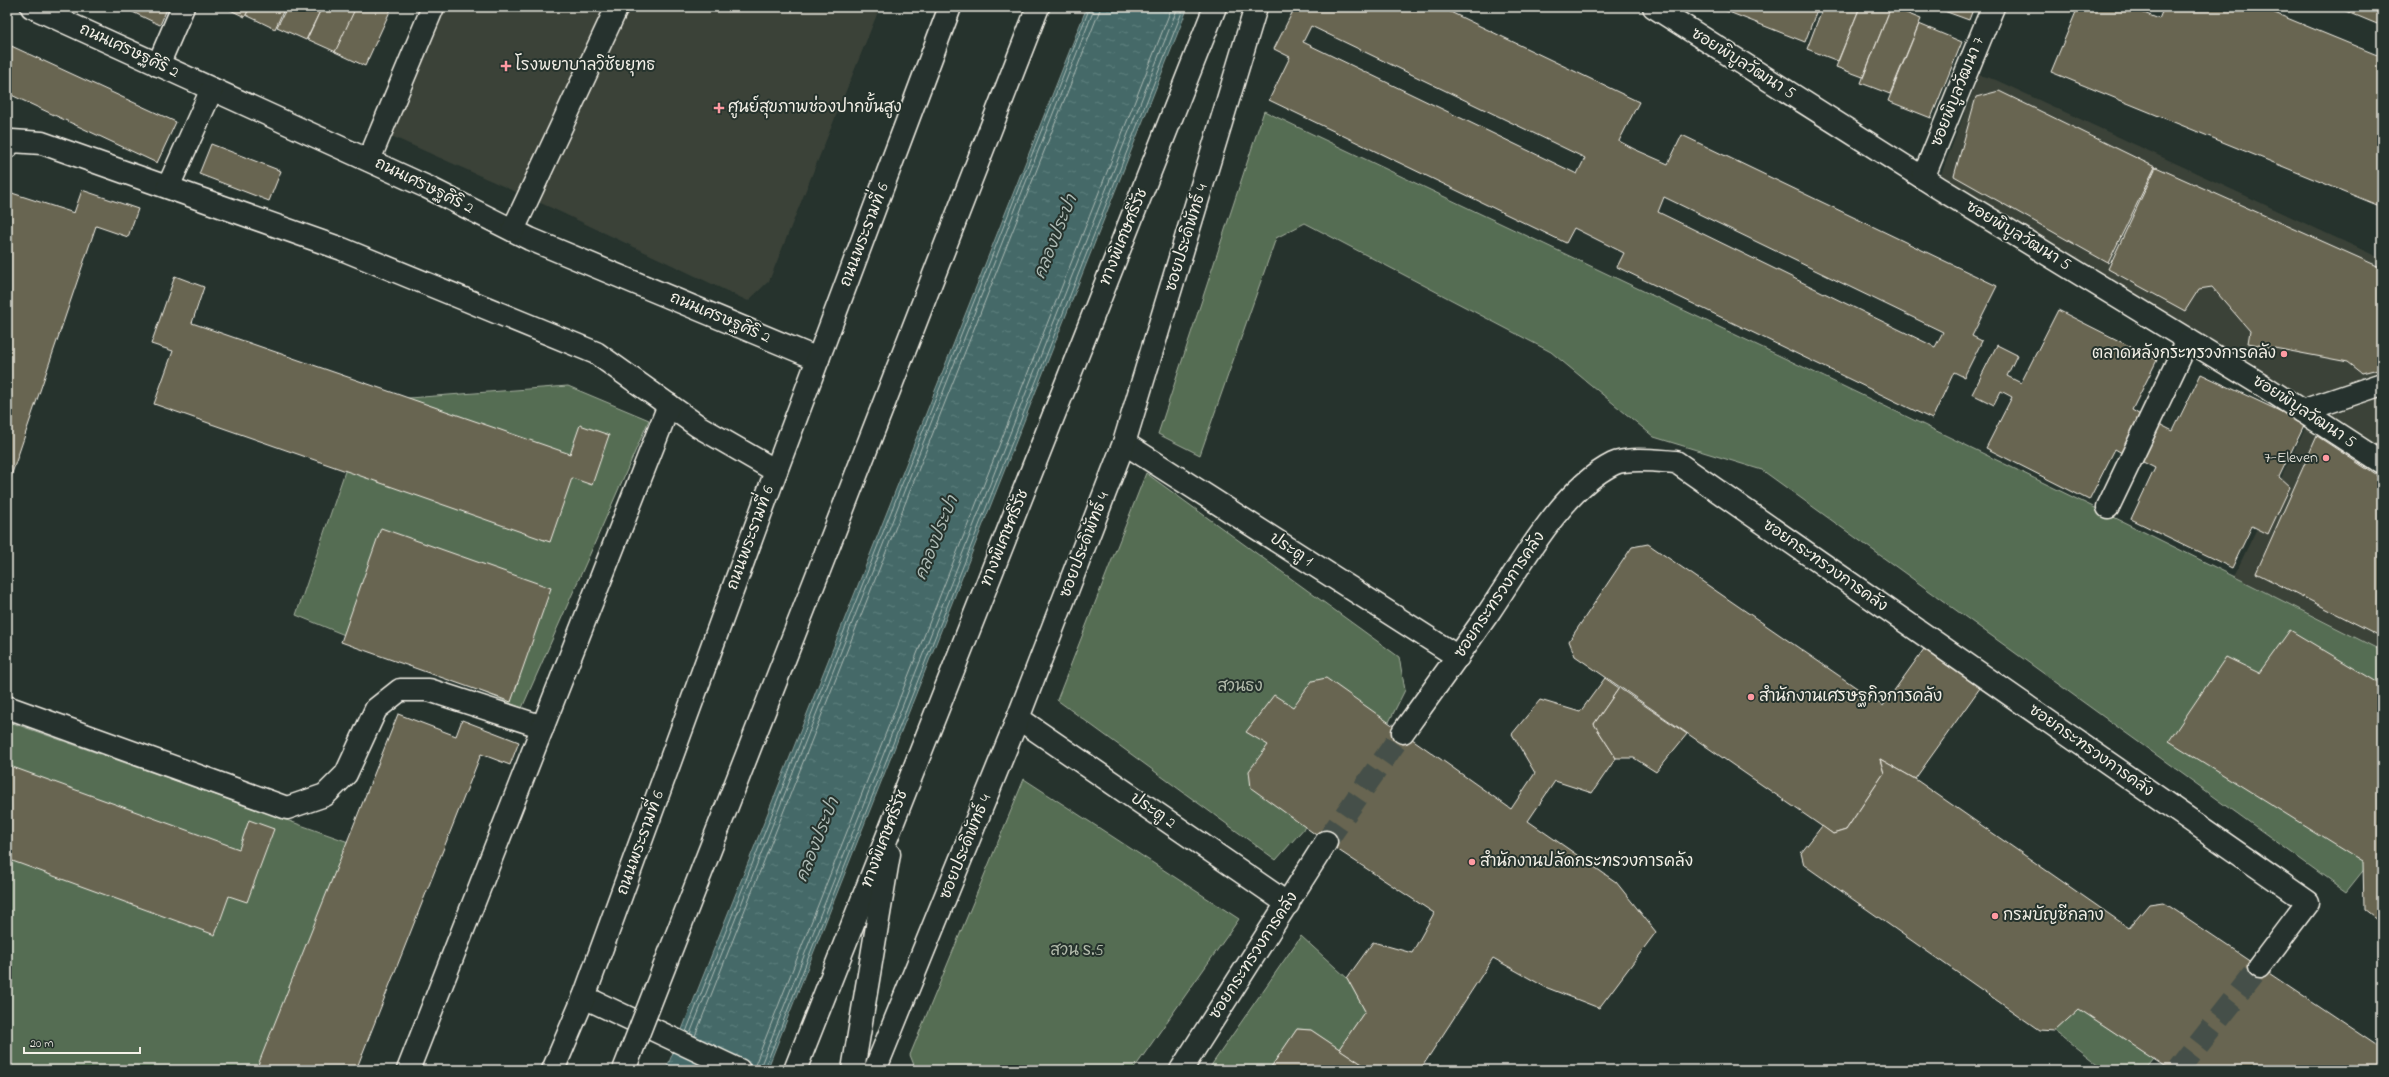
<svg xmlns="http://www.w3.org/2000/svg" width="2389" height="1077" font-family="'Indie Flower','Playpen Sans Thai',sans-serif">
	<style>
		.built { fill: #3a4238 }
		.garden { fill: #556d53; stroke: #a4af9e }
		.water { fill: url(#water-ripples); stroke: #8a9f9b }
		.lines { fill: none; stroke-linecap: round; stroke-linejoin: round }
		.shore { stroke: #aebbb5; stroke-width: 1 }
		.building { fill: #686551; stroke: #f4f1e8; fill-rule: evenodd }
		.minor-tunnel { stroke: #455049; stroke-width: 22; stroke-dasharray: 22 11; stroke-linecap: butt }
		.minor-casing { stroke: #f4f1e8; stroke-width: 25 }
		.major-casing { stroke: #f4f1e8; stroke-width: 25 }
		.highway-casing { stroke: #f4f1e8; stroke-width: 25 }
		.minor { stroke: #26332d; stroke-width: 22 }
		.major { stroke: #26332d; stroke-width: 22 }
		.highway { stroke: #26332d; stroke-width: 22 }
		.highway-bridge-casing { stroke: #f4f1e8; stroke-width: 25; stroke-linecap: butt }
		.highway-bridge { stroke: #26332d; stroke-width: 22 }
		.poi-dot { fill: #ff9aa2; stroke: #26332d; stroke-width: 1.5 }
		.labels { text-anchor: middle; dominant-baseline: central; stroke-width: 4; stroke-linejoin: round; paint-order: stroke }
		.street-label { font-size: 16px; fill: #f4f1e8; stroke: #26332d }
		.poi-label { font-size: 16px; fill: #f4f1e8; stroke: #26332d; text-anchor: start }
		.park-label { font-size: 16px; fill: #b4bcac; stroke: #26332d }
		.water-label { font-size: 17px; font-style: italic; fill: #aebbb5; stroke: #26332d }
	</style>
	<defs>
		<pattern id="water-ripples" width="26" height="14" patternUnits="userSpaceOnUse"><rect width="26" height="14" fill="#446968"/><path d="M2 4q2-2 4 0t4 0M15 11q2-2 4 0t4 0" fill="none" stroke="#607f7e"/></pattern>
	</defs>
	<rect width="100%" height="100%" fill="#26332d"/>
	<filter id="ink" filterUnits="userSpaceOnUse"><feTurbulence type="fractalNoise" baseFrequency=".025" numOctaves="2"/><feDisplacementMap in="SourceGraphic" scale="8" xChannelSelector="R" yChannelSelector="G"/><feConvolveMatrix kernelMatrix="1 2 1 2 8 2 1 2 1" color-interpolation-filters="sRGB"/></filter>
	<g filter="url(#ink)">
		<g class="built">
			<polygon points="420,7 880,7 769,281 748,301 556,210 369,126"/>
			<polygon points="1979,75 1996,80 2382,259 2382,651 2234,576 2305,428 2098,298 1935,202 1942,172"/>
		</g>
		<g class="garden">
			<path d="M1264,111C1637,289 2013,463 2382,651V847L2346,892L1762,470L1654,437L1551,352L1305,223L1276,238L1200,455L1158,434Z"/>
			<polygon points="568,386 649,420 522,708 296,615 369,401"/>
			<polygon points="1146,473 1399,657 1405,690 1389,722 1306,826 1276,860 1057,700"/>
			<polygon points="7,721 388,856 319,1070 7,1070"/>
			<polygon points="1024,779 1239,919 1133,1070 916,1070 910,1055"/>
			<polygon points="1301,936 1347,978 1365,1011 1339,1049 1311,1030 1297,1029 1269,1070 1208,1070"/>
			<polygon points="2079,1009 2155,1059 2146,1070 2105,1070 2055,1031"/>
		</g>
		<polygon class="water" points="1087,7 1188,7 767,1070 666,1070"/>
		<g class="lines">
			<g class="shore">
				<polyline points="686,1032 1090,7"/>
				<polyline points="690,1034 1095,7"/>
				<polyline points="695,1036 1101,7"/>
				<polyline points="753,1070 1172,7"/>
				<polyline points="759,1070 1178,7"/>
				<polyline points="764,1070 1184,7"/>
			</g>
		</g>
		<g class="building">
			<polygon points="122,7 168,7 160,25"/>
			<polygon points="224,7 250,7 245,17"/>
			<polygon points="250,7 285,7 275,29 246,15"/>
			<polygon points="287,7 322,7 306,40 277,27"/>
			<polygon points="322,7 357,7 336,52 307,39"/>
			<polygon points="356,7 392,7 365,66 335,52"/>
			<path d="M1295,7H1440L1639,102L1619,141L1634,149L1668,164L1682,135L1997,286L1972,336L1982,341L1964,377L1954,372L1932,419L1617,267L1624,253L1574,228L1566,243L1269,100L1290,57L1274,49ZM1311,26L1585,158L1577,174L1303,42ZM1664,197L1943,332L1935,347L1658,212Z"/>
			<polygon points="1716,7 1818,7 1805,42"/>
			<polygon points="1823,7 1860,7 1838,61 1807,49"/>
			<polygon points="1860,7 1891,7 1863,77 1836,67"/>
			<polygon points="1891,7 1921,19 1890,94 1861,83"/>
			<polygon points="1933,7 1974,7 1969,20"/>
			<polygon points="2078,7 2129,7 2159,19 2164,7 2260,7 2382,57 2382,207 2051,72"/>
			<polygon points="2336,7 2382,7 2382,26"/>
			<polygon points="1919,24 1962,42 1931,118 1888,101"/>
			<polygon points="7,44 176,122 157,163 7,93"/>
			<polygon points="1999,91 2155,167 2108,263 1954,176 1976,97"/>
			<polygon points="211,144 281,171 269,201 199,174"/>
			<polygon points="2156,167 2382,268 2382,368 2362,373 2348,362 2248,343 2250,331 2212,287 2199,289 2185,311 2108,269"/>
			<polygon points="82,190 138,209 128,237 96,226 7,488 7,208 12,193 74,213"/>
			<polygon points="175,276 204,287 192,323 570,454 580,425 609,435 592,485 572,478 550,542 154,404 173,351 151,344"/>
			<polygon points="2058,310 2157,360 2132,410 2142,416 2122,453 2115,449 2089,500 1986,448 2012,397 2001,391 1994,405 1972,394 1997,345 2017,355 2007,376 2021,383"/>
			<polygon points="2201,374 2305,423 2279,477 2290,487 2268,534 2252,526 2232,568 2131,519 2155,468 2137,459 2155,422 2173,431"/>
			<polygon points="2317,436 2382,479 2382,637 2256,573"/>
			<polygon points="381,528 551,588 511,702 341,642"/>
			<polygon points="1648,544 1883,706 1924,649 1980,688 1915,779 1880,759 1884,773 1846,830 1833,834 1575,656 1569,641 1632,547"/>
			<polygon points="2290,630 2382,685 2382,924 2364,910 2363,862 2169,741 2226,657 2259,673"/>
			<polygon points="1326,678 1511,809 1535,773 1512,734 1540,700 1580,712 1605,678 1619,688 1594,724 1616,758 1592,793 1555,781 1528,821 1616,882 1656,932 1599,1008 1545,987 1493,958 1420,1070 1371,1070 1339,1049 1365,1011 1347,978 1373,942 1412,953 1434,913 1326,842 1251,788 1249,771 1268,745 1246,732 1274,695 1293,707 1312,681"/>
			<polygon points="1619,688 1687,734 1656,772 1634,758 1616,758 1594,724"/>
			<polygon points="398,714 456,736 462,720 519,742 510,765 481,754 356,1070 256,1070"/>
			<polygon points="1880,759 1915,779 2129,928 2149,904 2163,902 2382,1049 2382,1070 2171,1070 2079,1009 2055,1031 2039,1030 1804,865 1801,853 1822,826 1833,834 1846,830 1884,773"/>
			<polygon points="7,765 239,849 249,820 274,829 247,902 229,896 215,935 7,859"/>
			<polygon points="1297,1029 1311,1030 1371,1070 1269,1070"/>
		</g>
		<g class="lines">
			<g class="minor-tunnel">
				<polyline points="1326,842 1403,732"/>
				<polyline points="2178,1070 2259,967"/>
			</g>
			<defs>
				<g id="minor">
					<polyline points="32,7 427,187 530,239 818,359"/>
					<polyline points="1654,7 1939,188 2262,385 2382,463"/>
					<polyline points="158,65 183,7"/>
					<polyline points="7,147 12,141 42,143 342,249 596,353 698,426 776,471"/>
					<polyline points="369,160 433,7"/>
					<polyline points="1923,178 1993,7"/>
					<polyline points="168,187 212,89"/>
					<polyline points="513,230 617,7"/>
					<polyline points="2302,411 2382,384"/>
					<polyline points="1124,443 1458,657"/>
					<polyline points="2108,507 2188,340"/>
					<polyline points="7,707 287,808 325,795 346,774 376,709 400,690 429,690 543,727"/>
					<polyline points="1018,718 1288,904"/>
					<path d="M1403,732C1432,692 1461,652 1489,612C1521,565 1561,490 1613,464C1627,457 1659,461 1676,462L2308,902L2259,967"/>
					<polyline points="584,997 739,1070"/>
					<polyline points="408,1070 669,405"/>
					<polyline points="875,1070 1018,718 1124,443 1256,7"/>
					<polyline points="1181,1070 1326,842"/>
				</g>
				<polyline id="major" points="553,1070 584,997 776,471 950,7"/>
				<g id="highway">
					<polyline points="827,550 1038,7"/>
					<polyline points="795,1070 1215,7"/>
					<polyline points="853,1070 889,854"/>
				</g>
			</defs>
			<use href="#minor" class="minor-casing"/>
			<use href="#major" class="major-casing"/>
			<use href="#highway" class="highway-casing"/>
			<use href="#minor" class="minor"/>
			<use href="#major" class="major"/>
			<use href="#highway" class="highway"/>
			<defs>
				<polyline id="highway-bridge" points="624,1070 827,550"/>
			</defs>
			<use href="#highway-bridge" class="highway-bridge-casing"/>
			<use href="#highway-bridge" class="highway-bridge"/>
		</g>
	</g>
	<g class="poi-dot">
		<path d="M504 60h4v4h4v4h-4v4h-4v-4h-4v-4h4z"/>
		<path d="M717 102h4v4h4v4h-4v4h-4v-4h-4v-4h4z"/>
		<circle cx="2284" cy="354" r="4"/>
		<circle cx="2326" cy="458" r="4"/>
		<circle cx="1751" cy="697" r="4"/>
		<circle cx="1472" cy="862" r="4"/>
		<circle cx="1995" cy="916" r="4"/>
	</g>
	<g class="labels">
		<g class="street-label">
			<text transform="translate(129 51) rotate(25)">ถนนเศรษฐศิริ 2</text>
			<text transform="translate(1743 64) rotate(32)">ซอยพิบูลวัฒนา 5</text>
			<text transform="translate(1958 92) rotate(-68)">ซอยพิบูลวัฒนา 7</text>
			<text transform="translate(424 186) rotate(26)">ถนนเศรษฐศิริ 2</text>
			<text transform="translate(865 235) rotate(-69)">ถนนพระรามที่ 6</text>
			<text transform="translate(2018 236) rotate(31)">ซอยพิบูลวัฒนา 5</text>
			<text transform="translate(1124 237) rotate(-68)">ทางพิเศษศรีรัช</text>
			<text transform="translate(1187 238) rotate(-73)">ซอยประดิพัทธ์ 4</text>
			<text transform="translate(720 318) rotate(23)">ถนนเศรษฐศิริ 2</text>
			<text transform="translate(2304 412) rotate(33)">ซอยพิบูลวัฒนา 5</text>
			<text transform="translate(751 538) rotate(-70)">ถนนพระรามที่ 6</text>
			<text transform="translate(1005 538) rotate(-68)">ทางพิเศษศรีรัช</text>
			<text transform="translate(1085 545) rotate(-69)">ซอยประดิพัทธ์ 4</text>
			<text transform="translate(1291 550) rotate(33)">ประตู 1</text>
			<text transform="translate(1825 566) rotate(35)">ซอยกระทรวงการคลัง</text>
			<text transform="translate(1500 595) rotate(-56)">ซอยกระทรวงการคลัง</text>
			<text transform="translate(2091 751) rotate(35)">ซอยกระทรวงการคลัง</text>
			<text transform="translate(1153 811) rotate(34)">ประตู 2</text>
			<text transform="translate(885 839) rotate(-69)">ทางพิเศษศรีรัช</text>
			<text transform="translate(641 843) rotate(-70)">ถนนพระรามที่ 6</text>
			<text transform="translate(966 847) rotate(-68)">ซอยประดิพัทธ์ 4</text>
			<text transform="translate(1254 956) rotate(-57)">ซอยกระทรวงการคลัง</text>
		</g>
		<g class="poi-label">
			<text x="515" y="66">โรงพยาบาลวิชัยยุทธ</text>
			<text x="728" y="108">ศูนย์สุขภาพช่องปากขั้นสูง</text>
			<text x="2276" y="354" text-anchor="end">ตลาดหลังกระทรวงการคลัง</text>
			<text x="2318" y="458" text-anchor="end">7-Eleven</text>
			<text x="1759" y="697">สำนักงานเศรษฐกิจการคลัง</text>
			<text x="1480" y="862">สำนักงานปลัดกระทรวงการคลัง</text>
			<text x="2003" y="916">กรมบัญชีกลาง</text>
		</g>
		<g class="park-label">
			<text x="1240" y="687">สวนธง</text>
			<text x="1077" y="951">สวน ร.5</text>
		</g>
		<g class="water-label">
			<text transform="translate(1056 237) rotate(-68)">คลองประปา</text>
			<text transform="translate(937 538) rotate(-68)">คลองประปา</text>
			<text transform="translate(818 840) rotate(-68)">คลองประปา</text>
		</g>
	</g>
	<rect width="2389" height="1077" fill="none" stroke="#26332d" stroke-width="24"/>
	<rect x="12" y="12" width="2365" height="1053" fill="none" stroke="#f4f1e8" stroke-width="1.5" filter="url(#ink)"/>
	<path d="M24 1047v6h116v-6" fill="none" stroke="#f4f1e8" stroke-width="2"/>
	<text x="30" y="1047" font-size="12" fill="#f4f1e8" stroke="#26332d" stroke-width="3" paint-order="stroke">20 m</text>
</svg>
